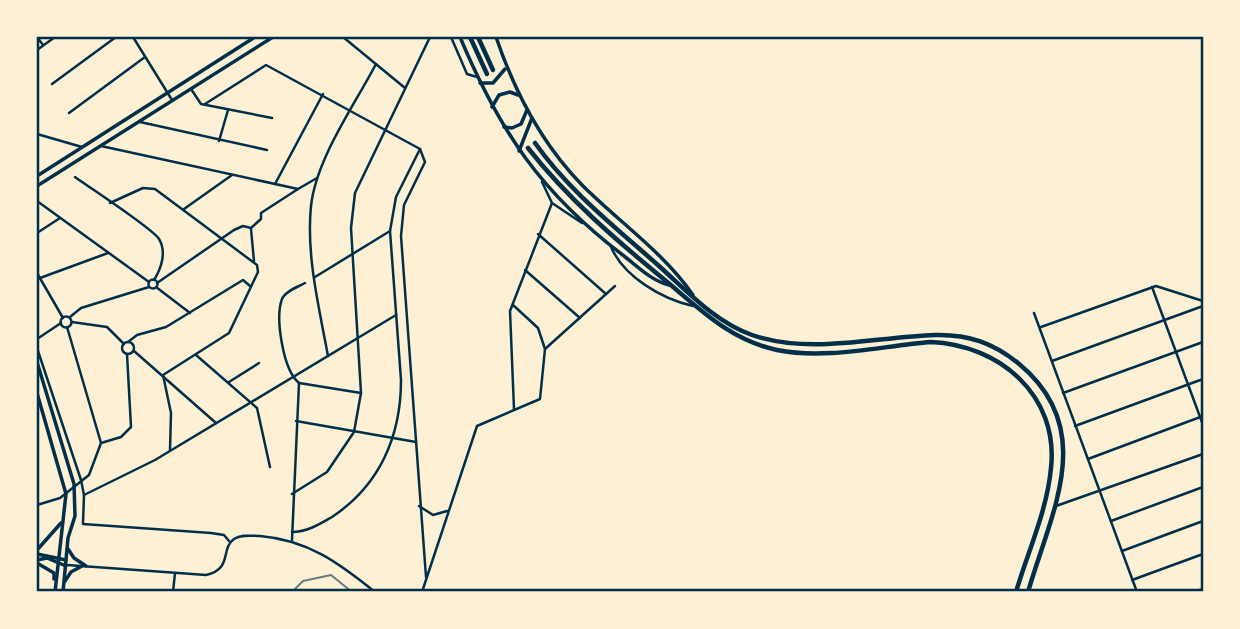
<svg xmlns="http://www.w3.org/2000/svg" width="1240" height="629" font-family="Montserrat,sans-serif">
	<style>
		.lines { fill: none; stroke-linecap: round; stroke-linejoin: round }
		.minor { stroke: #003049; stroke-width: 2.5 }
		.tertiary { stroke: #003049; stroke-width: 3.5 }
		.secondary { stroke: #003049; stroke-width: 3.5 }
		.primary { stroke: #003049; stroke-width: 4.5 }
		.rail { stroke: #657d81; stroke-width: 2 }
		.neatline { fill: none; stroke: #003049; stroke-width: 2.5 }
	</style>
	<rect width="100%" height="100%" fill="#fdf0d5"/>
	<g class="lines">
		<g class="minor">
			<polyline points="37,37 43,45"/>
			<polyline points="133,37 172,100"/>
			<polyline points="343,37 405,88"/>
			<polyline points="451,37 467,74 477,77"/>
			<polyline points="37,50 55,37"/>
			<polyline points="52,84 116,37"/>
			<polyline points="191,89 201,104 272,118"/>
			<polyline points="205,104 266,65 420,149"/>
			<polyline points="69,113 145,57"/>
			<polyline points="140,122 267,150"/>
			<polyline points="37,134 82,147"/>
			<polyline points="219,141 228,110"/>
			<polyline points="101,146 298,189 317,178"/>
			<polyline points="420,149 425,162 404,205 401,236 426,577"/>
			<path d="M75,177C90,188 152,228 159,239C167,252 161,269 154,280"/>
			<polyline points="542,182 552,203 582,223"/>
			<polyline points="275,184 323,94"/>
			<polyline points="37,201 149,282"/>
			<polyline points="110,203 143,188 155,189 257,265 258,272 229,333 163,375 171,413 170,450"/>
			<polyline points="184,209 232,175"/>
			<polyline points="251,229 254,261"/>
			<polyline points="37,233 60,218"/>
			<polyline points="538,234 606,294"/>
			<path d="M611,247C624,277 662,299 693,306"/>
			<polyline points="525,270 580,318"/>
			<polyline points="37,273 63,318"/>
			<polyline points="315,277 390,231"/>
			<polyline points="40,278 108,253"/>
			<circle cx="153" cy="284" r="4.5"/>
			<polyline points="157,283 234,230 243,226 251,228 261,219 261,213 298,189"/>
			<polyline points="156,287 190,313"/>
			<polyline points="1152,287 1203,425"/>
			<polyline points="513,305 538,328 545,349"/>
			<polyline points="1034,313 1137,592"/>
			<circle cx="66" cy="322" r="5.5"/>
			<polyline points="70,317 81,308 149,287"/>
			<polyline points="72,322 107,327 124,344"/>
			<polyline points="1041,327 1156,286 1203,301"/>
			<polyline points="37,339 61,323"/>
			<polyline points="128,342 137,335 166,327 243,280 250,286"/>
			<circle cx="128" cy="348" r="6"/>
			<polyline points="37,348 81,480 84,495 83,524 211,533 224,535 229,541"/>
			<polyline points="134,351 216,423"/>
			<polyline points="196,355 257,408 270,467"/>
			<path d="M328,356C319,307 306,255 311,206C316,159 354,106 376,64"/>
			<polyline points="1052,361 1203,306"/>
			<polyline points="229,382 259,363"/>
			<polyline points="299,383 361,393"/>
			<polyline points="1063,393 1203,342"/>
			<polyline points="514,409 510,311 552,203"/>
			<polyline points="296,421 416,442"/>
			<polyline points="1075,426 1203,379"/>
			<polyline points="101,443 121,437 131,427 127,354"/>
			<polyline points="1088,459 1203,416"/>
			<polyline points="292,494 327,472 354,432 361,393 351,228 355,193 430,37"/>
			<polyline points="84,495 155,460 396,315"/>
			<polyline points="37,505 60,498 89,475 101,443 67,327"/>
			<polyline points="419,506 433,515 447,511"/>
			<polyline points="1056,506 1203,454"/>
			<polyline points="1111,521 1203,487"/>
			<path d="M292,532C307,532 320,524 332,517C380,485 401,436 401,380L390,231L396,197L420,149"/>
			<path d="M292,540L299,383C283,370 275,318 282,299C285,291 298,287 305,283"/>
			<polyline points="1122,551 1203,521"/>
			<path d="M67,565L206,575C233,569 220,549 234,539C241,534 252,536 260,536C308,540 339,563 375,592"/>
			<polyline points="1132,580 1203,554"/>
			<polyline points="173,592 175,573"/>
			<polyline points="422,592 477,426 540,399 545,349 615,286"/>
			<polyline points="1193,592 1203,589"/>
		</g>
		<g class="tertiary">
			<path d="M460,37C500,132 541,193 624,256C638,267 652,281 669,285"/>
			<path d="M496,37C514,90 542,144 582,185C619,222 663,252 693,295"/>
			<polyline points="480,83 493,83 505,69"/>
			<polyline points="492,107 499,95 510,92 518,95"/>
			<polyline points="504,127 512,128 521,124 527,110"/>
			<polyline points="519,151 532,118"/>
			<polyline points="37,176 255,37"/>
			<polyline points="37,186 273,37"/>
			<polyline points="37,554 66,560"/>
			<polyline points="37,560 47,558 66,566"/>
		</g>
		<g class="secondary">
			<polyline points="37,362 74,484 75,516 68,538 63,592"/>
			<polyline points="37,393 66,494 55,592"/>
			<polyline points="68,549 74,558 86,566"/>
			<polyline points="37,550 61,523"/>
			<polyline points="37,563 54,573 54,579"/>
			<polyline points="65,581 71,572 82,566"/>
		</g>
		<g class="primary">
			<polyline points="470,37 487,74"/>
			<polyline points="478,37 493,70"/>
			<path d="M535,143C569,191 615,227 659,266C687,291 715,322 752,335C811,355 874,337 935,335C968,334 993,343 1018,363C1099,429 1051,512 1028,592"/>
			<path d="M528,148C568,199 616,240 666,281C701,310 730,340 777,350C826,360 881,346 931,342C999,345 1059,395 1051,468C1047,511 1028,551 1016,592"/>
		</g>
		<polyline class="rail" points="292,592 303,581 331,575 352,592"/>
	</g>
	<rect width="1240" height="629" fill="none" stroke="#fdf0d5" stroke-width="77"/>
	<rect x="38" y="38" width="1164" height="552" class="neatline"/>
</svg>
